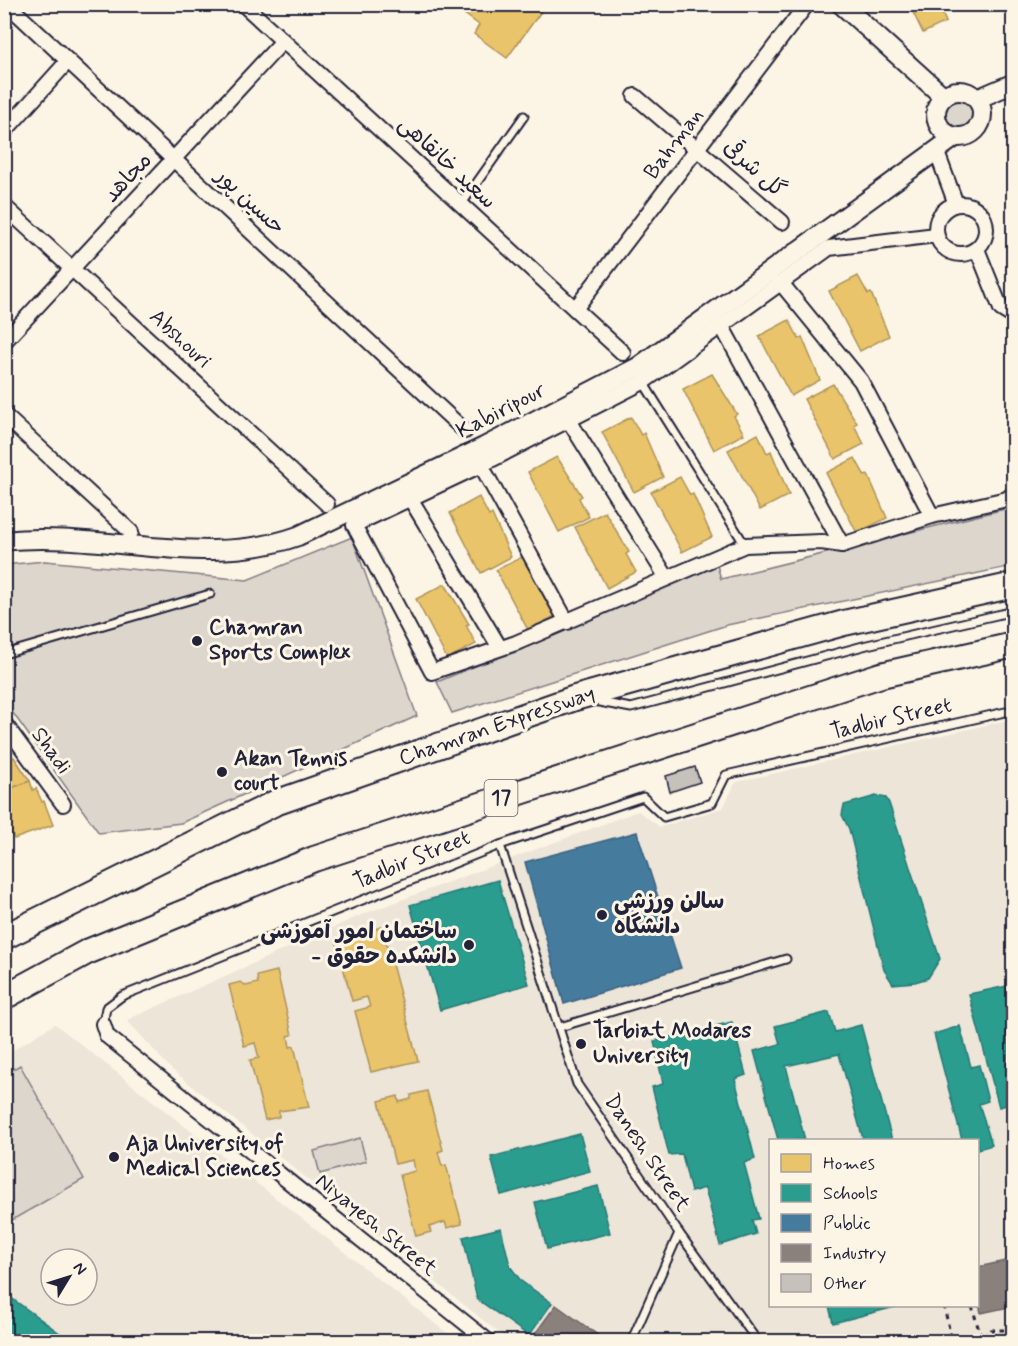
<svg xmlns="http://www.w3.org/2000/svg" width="1018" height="1346" font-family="Mynerve,'Playpen Sans Arabic',sans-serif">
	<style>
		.built { fill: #ece5d8; fill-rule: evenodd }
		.green { fill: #dcd6cc; stroke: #7f7c84; stroke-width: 1.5 }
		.homes { fill: #e9c46a; stroke: #ad935c; stroke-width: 1.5 }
		.schools { fill: #2a9d8f; stroke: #287876; stroke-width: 1.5 }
		.public { fill: #457b9d; stroke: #3a6080; stroke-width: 1.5 }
		.industry { fill: #8a817c; stroke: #6b6468; stroke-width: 1.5 }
		.building { fill: #c6c1bb; stroke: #22223b; stroke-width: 1.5 }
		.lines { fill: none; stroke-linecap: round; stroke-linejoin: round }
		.service-casing { stroke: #22223b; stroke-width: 11 }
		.minor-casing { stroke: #22223b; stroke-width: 18 }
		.tertiary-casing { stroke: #22223b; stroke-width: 22 }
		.trunk-casing { stroke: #22223b; stroke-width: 28 }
		.path { stroke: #22223b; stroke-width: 3; stroke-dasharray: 4.5 4.5; stroke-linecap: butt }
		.service { stroke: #fcf5e5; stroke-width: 7 }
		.minor { stroke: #fcf5e5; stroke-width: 14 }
		.tertiary { stroke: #fcf5e5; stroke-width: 18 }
		.trunk { stroke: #fcf5e5; stroke-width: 24 }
		.poi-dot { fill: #22223b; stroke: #fcf5e5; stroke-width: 2 }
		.labels { text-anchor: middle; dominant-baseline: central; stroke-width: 6; stroke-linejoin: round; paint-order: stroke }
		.shield { fill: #fcf5e5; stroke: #63616e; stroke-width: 1.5 }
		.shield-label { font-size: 21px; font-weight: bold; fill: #22223b }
		.street-label { font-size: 22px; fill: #22223b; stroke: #fcf5e5 }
		.poi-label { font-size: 22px; font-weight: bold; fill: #22223b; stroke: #fcf5e5; text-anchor: start }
	</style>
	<rect width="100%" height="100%" fill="#fcf5e5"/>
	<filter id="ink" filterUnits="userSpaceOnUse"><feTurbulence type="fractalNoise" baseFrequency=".0167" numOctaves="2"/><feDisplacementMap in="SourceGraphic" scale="12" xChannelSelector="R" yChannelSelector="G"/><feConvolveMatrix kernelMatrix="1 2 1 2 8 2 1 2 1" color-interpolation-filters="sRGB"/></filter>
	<g filter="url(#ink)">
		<g class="built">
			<path d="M1013,719V1341H509L170,1068L127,1020L361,915L638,811L660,827L723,808L736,782ZM770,1140H978V1306H770Z"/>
			<path d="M55,1024L457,1341L5,1342V1055ZM51,1259H87V1295H51Z"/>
		</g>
		<g class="green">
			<circle cx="959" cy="114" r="16"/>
			<polygon points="1013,507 1013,566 727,625 452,713 437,682 717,565 721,579"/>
			<polygon points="352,537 417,716 181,823 99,833 5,702 4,565 45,561 247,580"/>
			<polygon points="20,1065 84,1179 5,1224 5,1074"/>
			<polygon points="360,1138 366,1161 320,1174 314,1151"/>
		</g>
		<g class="homes">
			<polygon points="451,4 537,4 543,9 507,58 474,34 479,25"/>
			<polygon points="909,4 938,4 946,22 923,33"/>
			<polygon points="858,276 868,294 871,293 889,336 860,351 829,291"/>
			<polygon points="789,320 799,339 802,337 820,380 791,396 759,336"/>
			<polygon points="712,374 737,414 734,416 744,434 714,450 683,389"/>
			<polygon points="833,384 857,423 854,425 864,444 835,459 804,399"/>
			<polygon points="631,417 641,435 644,433 663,477 634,492 602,432"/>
			<polygon points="758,434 767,453 771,451 789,495 760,510 728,450"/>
			<polygon points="557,457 582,496 579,498 589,517 559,532 528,472"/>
			<polygon points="855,458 865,476 868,475 887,518 857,533 826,473"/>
			<polygon points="680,477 690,495 693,494 712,537 682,552 651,492"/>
			<polygon points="479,497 489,516 492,514 511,557 481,573 450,513"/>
			<polygon points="605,512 629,552 626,554 636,572 607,588 575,527"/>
			<polygon points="526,555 557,615 528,630 496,570"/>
			<polygon points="445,584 469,624 466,625 476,644 447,659 416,599"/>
			<polygon points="14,757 30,781 4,791 4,761"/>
			<polygon points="30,781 33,790 36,788 42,802 44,801 53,825 14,839 4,816 4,791"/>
			<polygon points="382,927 418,1061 371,1072 355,1011 370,1007 367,997 352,1001 336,940"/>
			<polygon points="277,971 292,1035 288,1036 290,1047 294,1046 309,1107 279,1111 279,1117 265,1120 250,1060 259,1058 255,1043 244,1046 229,985 241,982 246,986 258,983 257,976"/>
			<polygon points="427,1091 443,1150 438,1152 442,1166 446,1165 462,1224 447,1228 445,1222 429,1227 431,1232 416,1236 400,1175 415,1171 413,1160 395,1164 379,1101 398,1096 399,1102 411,1099 411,1095"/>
		</g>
		<g class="schools">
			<polygon points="876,796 886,798 889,803 940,959 928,978 915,982 893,984 884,970 849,829 842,815 844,805"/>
			<polygon points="498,880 529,984 440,1010 410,905"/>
			<polygon points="1012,985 1014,1103 999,1107 969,994"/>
			<polygon points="829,1012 835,1032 861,1025 892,1140 856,1140 863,1139 839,1054 786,1066 805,1140 778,1140 754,1051 780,1044 775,1026"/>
			<polygon points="732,1022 746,1075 735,1079 755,1159 744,1163 759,1219 752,1220 756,1234 720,1245 705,1188 691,1192 682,1154 669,1155 652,1087 663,1084 654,1041"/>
			<polygon points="960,1026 971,1067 979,1065 988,1101 979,1104 992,1145 978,1149 978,1140 962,1140 934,1034"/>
			<polygon points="580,1134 590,1171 501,1195 491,1157"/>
			<polygon points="598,1186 610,1233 547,1249 535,1202"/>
			<polygon points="501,1228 510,1266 521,1281 552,1303 529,1336 477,1299 463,1237"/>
			<polygon points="10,1297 72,1342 7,1342 4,1340 4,1305"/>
			<polygon points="829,1306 899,1306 833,1323"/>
		</g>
		<polygon class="public" points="637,832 681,968 564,1004 525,862"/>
		<g class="industry">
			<polygon points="1014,1259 1014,1306 981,1313 978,1298 978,1267"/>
			<polygon points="556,1305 599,1336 595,1342 529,1342"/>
		</g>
		<polygon class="building" points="695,767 700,782 670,792 666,776"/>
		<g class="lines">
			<defs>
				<g id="service">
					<polyline points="461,205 524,116"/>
					<polyline points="643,382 745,545"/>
					<polyline points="4,654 210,594"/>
					<polyline points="594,701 631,708 867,645 1014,611"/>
					<polyline points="500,845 577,1084 679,1233 631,1342"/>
					<polyline points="103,1024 106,1008 122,996 500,845 643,797 664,817 712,803 726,775 1014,710"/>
					<polyline points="560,1027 786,959"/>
					<polyline points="679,1233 758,1342"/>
				</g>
				<g id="minor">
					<polyline points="7,4 465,431"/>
					<polyline points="243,4 623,353"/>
					<polyline points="635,96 782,222"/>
					<polyline points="4,132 68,61"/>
					<polyline points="936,150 956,204"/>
					<circle cx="961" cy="229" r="25"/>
					<polyline points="4,206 327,504"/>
					<polyline points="936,235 829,248 643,382 481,465 354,525 432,672 516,643 745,545 821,542 842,545 932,516 1007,499 1014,493"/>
					<polyline points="977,249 1001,309 1014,317"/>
					<polyline points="781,283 861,381 932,516"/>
					<polyline points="575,309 807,4"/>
					<polyline points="721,325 842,545"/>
					<polyline points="4,342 283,41"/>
					<polyline points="4,415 131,532"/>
					<polyline points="568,419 667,578"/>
					<polyline points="481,465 567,622"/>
					<polyline points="410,498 500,648"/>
					<polyline points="4,723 63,804"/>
					<polyline points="103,1024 107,1036 489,1342"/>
				</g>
				<g id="tertiary">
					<polyline points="841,4 943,96"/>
					<circle cx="959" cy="114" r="23"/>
					<polyline points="977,99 1014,83"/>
					<path d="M4,541C101,530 204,570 298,536L484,447L638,367L955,137"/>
				</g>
				<g id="trunk">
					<polyline points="4,937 275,803 575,698 844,623 1014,585"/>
					<polyline points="4,997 87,952 314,859 881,675 1014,645"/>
				</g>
			</defs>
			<use href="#service" class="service-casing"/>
			<use href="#minor" class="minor-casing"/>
			<use href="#tertiary" class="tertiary-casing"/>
			<use href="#trunk" class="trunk-casing"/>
			<g class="path">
				<polyline points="944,1306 952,1342 984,1333"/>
				<polyline points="972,1306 980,1334"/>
				<polyline points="977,1342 991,1330 1006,1330 1014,1336"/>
			</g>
			<use href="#service" class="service"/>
			<use href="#minor" class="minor"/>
			<use href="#tertiary" class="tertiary"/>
			<use href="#trunk" class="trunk"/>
		</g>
	</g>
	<g class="poi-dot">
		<circle cx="197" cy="641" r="6"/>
		<circle cx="222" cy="772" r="6"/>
		<circle cx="602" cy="915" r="6"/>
		<circle cx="469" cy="945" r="6"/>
		<circle cx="581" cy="1044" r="6"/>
		<circle cx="114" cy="1157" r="6"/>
	</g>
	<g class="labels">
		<rect class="shield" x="484.5" y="780" width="33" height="36" rx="4.5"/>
		<g class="shield-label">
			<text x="501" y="798">17</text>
		</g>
		<g class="street-label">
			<text transform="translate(674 144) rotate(-53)">Bahman</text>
			<text transform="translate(447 163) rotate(43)">سعید خانقاهی</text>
			<text transform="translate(754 169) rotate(42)">گل شرقی</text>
			<text transform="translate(128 178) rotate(-47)">مجاهد</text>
			<text transform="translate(250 202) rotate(43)">حسین پور</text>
			<text transform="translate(180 339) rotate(43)">Abshouri</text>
			<text transform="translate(501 411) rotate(-27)">Kabiripour</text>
			<text transform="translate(891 719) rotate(-13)">Tadbir Street</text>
			<text transform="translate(497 726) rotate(-19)">Chamran Expressway</text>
			<text transform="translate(51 751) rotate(54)">Shadi</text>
			<text transform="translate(412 860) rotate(-22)">Tadbir Street</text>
			<text transform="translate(647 1153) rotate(56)">Danesh Street</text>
			<text transform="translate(376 1225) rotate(39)">Niyayesh Street</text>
		</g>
		<g class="poi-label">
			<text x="209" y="628">Chamran<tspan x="209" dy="25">Sports Complex</tspan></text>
			<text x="234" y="759">Akan Tennis<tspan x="234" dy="25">court</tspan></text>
			<text x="614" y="902">سالن ورزشی<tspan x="614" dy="25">دانشگاه</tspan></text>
			<text x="457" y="932" text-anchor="end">ساختمان امور آموزشی<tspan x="457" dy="25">- دانشکده حقوق</tspan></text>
			<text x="593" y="1031">Tarbiat Modares<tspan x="593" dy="25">University</tspan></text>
			<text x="126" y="1144">Aja University of<tspan x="126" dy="25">Medical Sciences</tspan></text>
		</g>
	</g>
	<rect width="1018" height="1346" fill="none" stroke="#fcf5e5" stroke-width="24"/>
	<rect x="12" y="12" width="994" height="1322" fill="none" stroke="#22223b" stroke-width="2" filter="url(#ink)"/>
	<rect x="769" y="1139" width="210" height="168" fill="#fcf5e5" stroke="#a5a1a1" stroke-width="1.5"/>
	<rect x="781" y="1154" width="30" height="18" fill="#e9c46a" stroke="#a5a1a1" stroke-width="1.5"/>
	<text x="823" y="1169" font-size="18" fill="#22223b">Homes</text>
	<rect x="781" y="1184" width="30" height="18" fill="#2a9d8f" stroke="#a5a1a1" stroke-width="1.5"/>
	<text x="823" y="1199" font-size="18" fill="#22223b">Schools</text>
	<rect x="781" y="1214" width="30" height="18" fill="#457b9d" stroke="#a5a1a1" stroke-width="1.5"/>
	<text x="823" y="1229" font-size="18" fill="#22223b">Public</text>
	<rect x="781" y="1244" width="30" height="18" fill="#8a817c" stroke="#a5a1a1" stroke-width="1.5"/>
	<text x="823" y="1259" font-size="18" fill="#22223b">Industry</text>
	<rect x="781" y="1274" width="30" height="18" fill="#c6c1bb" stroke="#a5a1a1" stroke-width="1.5"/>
	<text x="823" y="1289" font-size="18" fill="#22223b">Other</text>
	<g transform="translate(69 1277) rotate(52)"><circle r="28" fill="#fcf5e5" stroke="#a5a1a1" stroke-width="1.5"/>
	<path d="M0-4.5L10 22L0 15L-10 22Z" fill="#22223b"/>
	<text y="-9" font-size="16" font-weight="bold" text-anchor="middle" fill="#22223b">N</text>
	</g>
</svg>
